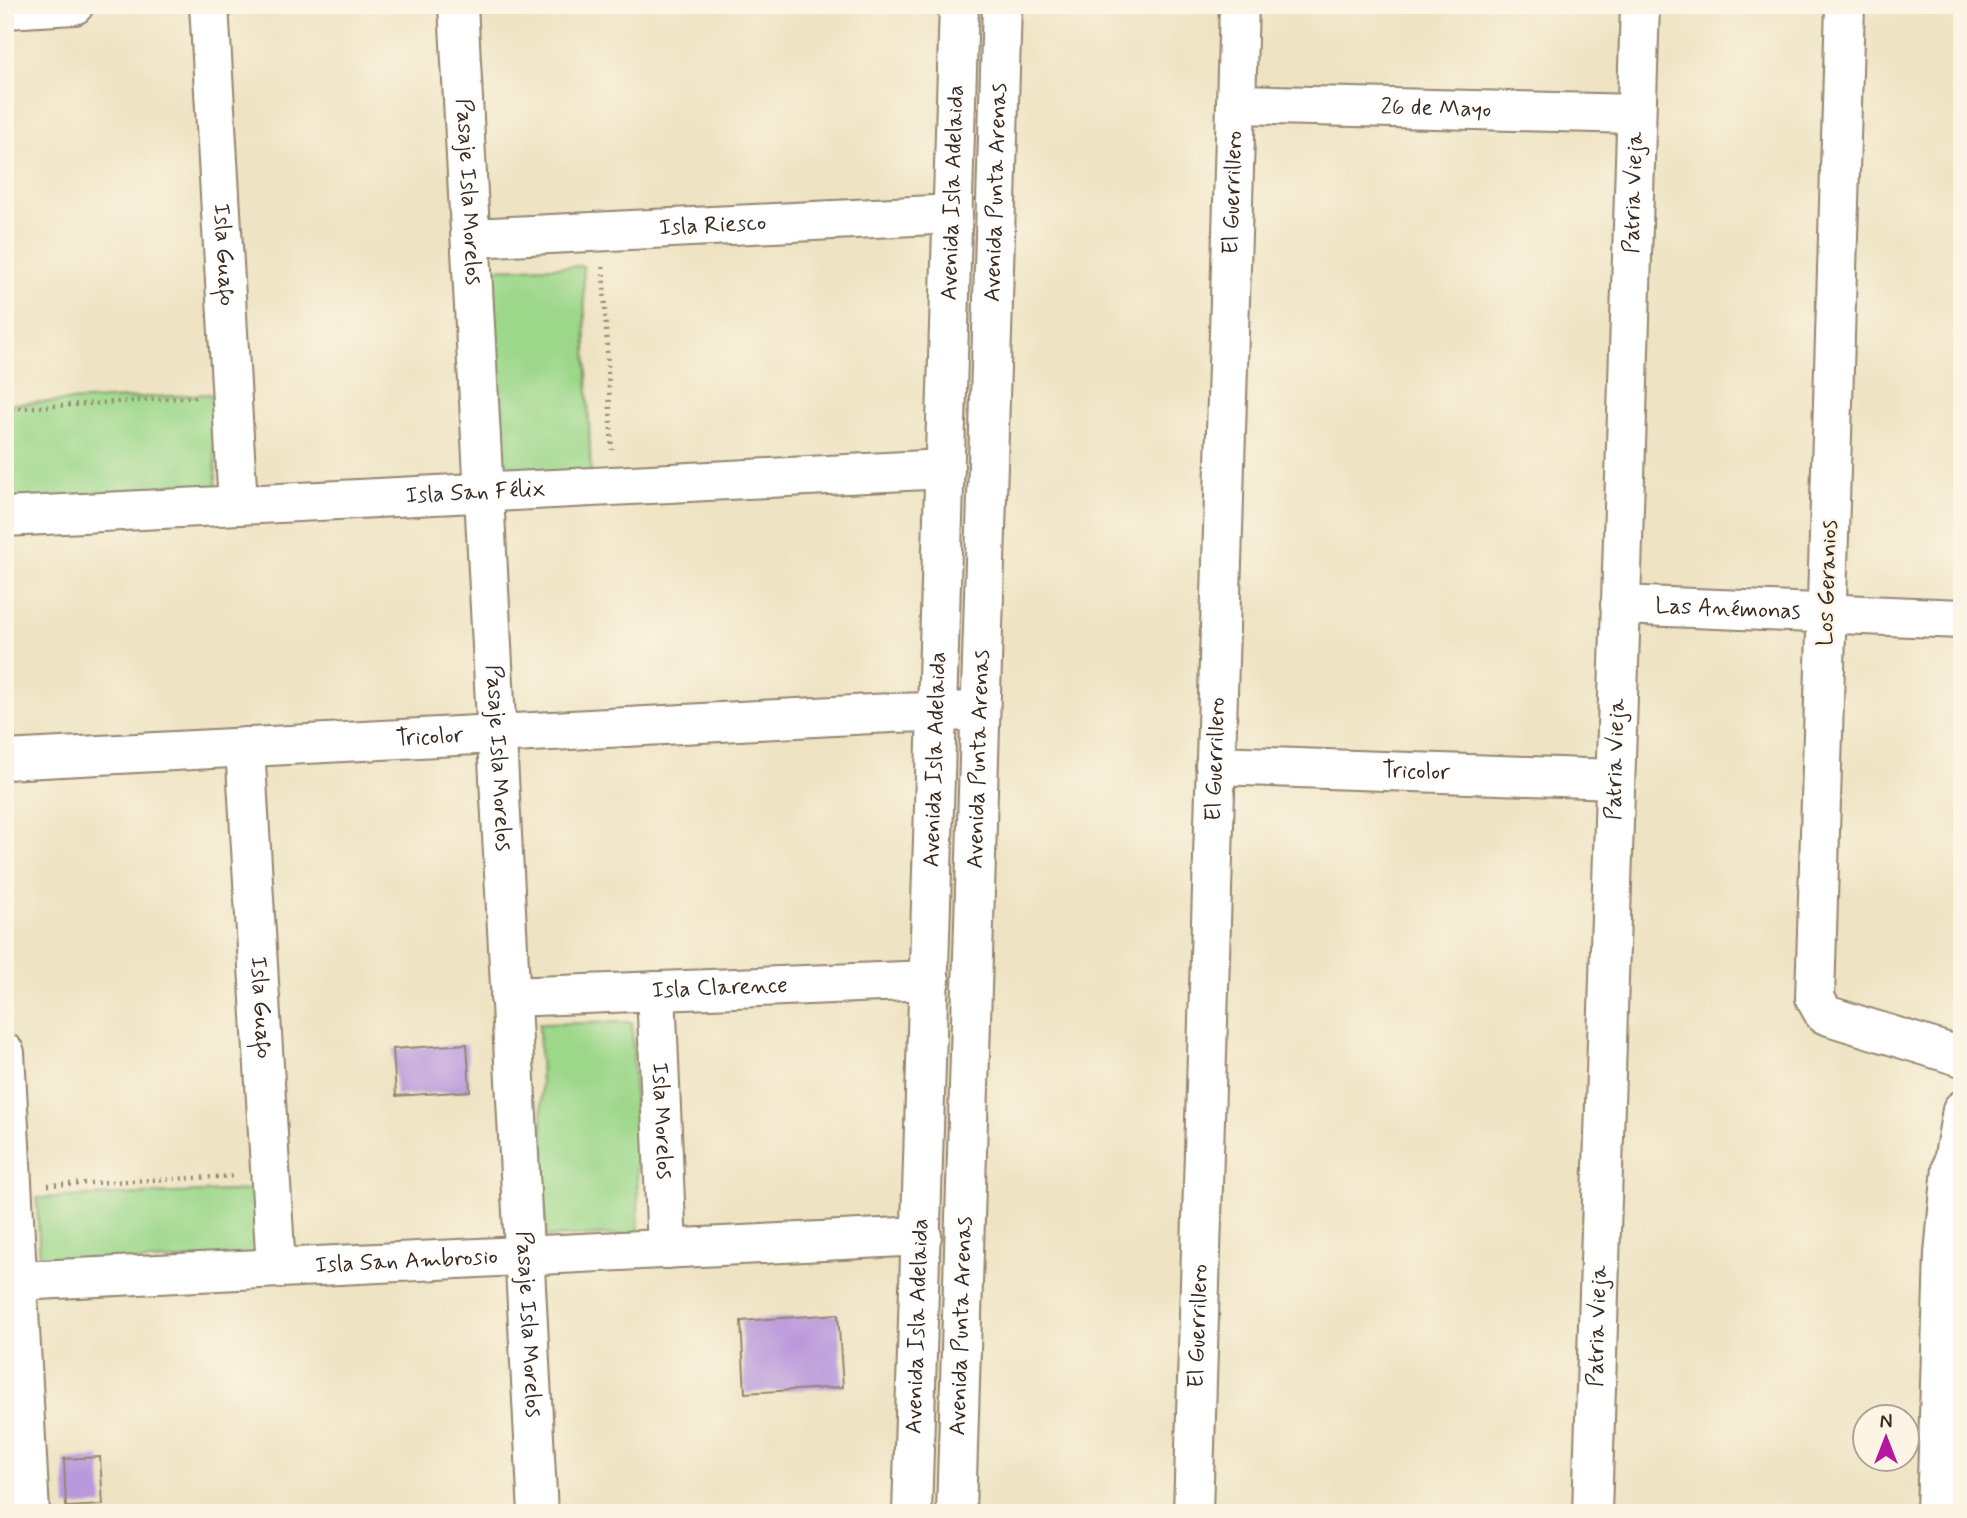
<svg xmlns="http://www.w3.org/2000/svg" width="1967" height="1518" font-family="Mynerve,sans-serif">
	<style>
		.green { fill: #9cd78a; stroke: #6c8054; stroke-width: 2 }
		.building { fill: #b998db }
		.lines { fill: none; stroke-linecap: round; stroke-linejoin: round }
		.minor-casing { stroke: #948670; stroke-width: 42 }
		.major-casing { stroke: #948670; stroke-width: 42 }
		.path { stroke: #948670; stroke-width: 4.5; stroke-dasharray: 2 5; stroke-linecap: butt }
		.minor { stroke: #fff; stroke-width: 38 }
		.major { stroke: #fff; stroke-width: 38 }
		.labels { text-anchor: middle; dominant-baseline: central; stroke-width: 5; stroke-linejoin: round; paint-order: stroke }
		.street-label { font-size: 23px; fill: #3b2a1e; stroke: #fcf5e5 }
	</style>
	<rect width="100%" height="100%" fill="#fcf5e5"/>
	<filter id="ink" filterUnits="userSpaceOnUse"><feTurbulence type="fractalNoise" baseFrequency=".0143" numOctaves="2"/><feDisplacementMap in="SourceGraphic" scale="14" xChannelSelector="R" yChannelSelector="G"/><feConvolveMatrix kernelMatrix="1 2 1 2 8 2 1 2 1" color-interpolation-filters="sRGB"/></filter>
	<filter id="wash" filterUnits="userSpaceOnUse"><feTurbulence type="fractalNoise" baseFrequency=".00686" numOctaves="4" result="noise"/><feDisplacementMap in="SourceGraphic" scale="28" xChannelSelector="R" yChannelSelector="G"/><feGaussianBlur stdDeviation="1.57" result="paint"/><feColorMatrix in="noise" values="0 0 0 0 0 0 0 0 0 0 0 0 0 0 0 0 0 1.4 0 .05"/><feComposite in="paint" operator="in"/></filter>
	<g filter="url(#wash)">
		<rect width="100%" height="100%" fill="#eee3c2"/>
		<g class="green">
			<polygon points="583,266 591,478 497,481 490,269"/>
			<polygon points="212,394 217,500 8,510 5,404"/>
			<polygon points="632,1022 639,1234 546,1237 539,1024"/>
			<polygon points="255,1190 257,1257 40,1265 37,1198"/>
		</g>
		<g id="blocks">
			<g class="building">
				<polygon points="467,1044 470,1091 396,1096 393,1049"/>
				<polygon points="838,1314 843,1387 745,1393 741,1321"/>
				<polygon points="100,1457 103,1505 66,1507 64,1459"/>
			</g>
		</g>
	</g>
	<g filter="url(#ink)">
		<use href="#blocks" fill-opacity="0" stroke="#948670" stroke-width="2"/>
		<g class="lines">
			<defs>
				<g id="minor">
					<path id="s1" d="M209,5L238,505"/>
					<path id="s2" d="M458,5L538,1513"/>
					<polyline points="1845,5 1815,998 1824,1014 1832,1017 1962,1057"/>
					<polyline points="5,9 74,5"/>
					<path id="s3" d="M1236,104L1636,114"/>
					<path id="s4" d="M471,238L953,214"/>
					<path id="s5" d="M5,517L945,469"/>
					<path id="s6" d="M1620,605L1962,619"/>
					<path id="s7" d="M245,747L276,1268"/>
					<path id="s8" d="M5,760L891,713L980,711"/>
					<path id="s9" d="M1215,765L1615,779"/>
					<path id="s10" d="M656,991L667,1249"/>
					<path id="s11" d="M510,997L930,980"/>
					<polyline points="5,1053 30,1513"/>
					<path id="s12" d="M17,1281L922,1236"/>
					<path id="s13" d="M1193,1513L1239,5"/>
					<path id="s14" d="M1592,1513L1640,5"/>
					<polyline points="1936,1513 1944,1254 1952,1168 1962,1110"/>
				</g>
				<g id="major">
					<path id="s15" d="M912,1513L959,5"/>
					<path id="s16" d="M956,1513L1002,5"/>
				</g>
			</defs>
			<use href="#minor" class="minor-casing"/>
			<use href="#major" class="major-casing"/>
			<g class="path">
				<polyline points="603,267 612,450"/>
				<polyline points="5,409 196,397"/>
				<polyline points="48,1185 235,1176"/>
			</g>
			<use href="#minor" class="minor"/>
			<use href="#major" class="major"/>
		</g>
	</g>
	<g class="labels">
		<g class="street-label">
			<text stroke="none"><textPath href="#s3" startOffset="200">26 de Mayo</textPath></text>
			<text stroke="none"><textPath href="#s15" startOffset="1321">Avenida Isla Adelaida</textPath></text>
			<text stroke="none"><textPath href="#s16" startOffset="1321">Avenida Punta Arenas</textPath></text>
			<text stroke="none"><textPath href="#s13" startOffset="1321">El Guerrillero</textPath></text>
			<text stroke="none"><textPath href="#s14" startOffset="1321">Patria Vieja</textPath></text>
			<text stroke="none"><textPath href="#s2" startOffset="187">Pasaje Isla Morelos</textPath></text>
			<text stroke="none"><textPath href="#s4" startOffset="242">Isla Riesco</textPath></text>
			<text stroke="none"><textPath href="#s1" startOffset="250">Isla Guafo</textPath></text>
			<text stroke="none"><textPath href="#s5" startOffset="471">Isla San Félix</textPath></text>
			<text transform="translate(1828 583) rotate(-88)">Los Geranios</text>
			<text stroke="none"><textPath href="#s6" startOffset="108">Las Anémonas</textPath></text>
			<text stroke="none"><textPath href="#s8" startOffset="425">Tricolor</textPath></text>
			<text stroke="none"><textPath href="#s2" startOffset="754">Pasaje Isla Morelos</textPath></text>
			<text stroke="none"><textPath href="#s15" startOffset="754">Avenida Isla Adelaida</textPath></text>
			<text stroke="none"><textPath href="#s16" startOffset="754">Avenida Punta Arenas</textPath></text>
			<text stroke="none"><textPath href="#s13" startOffset="754">El Guerrillero</textPath></text>
			<text stroke="none"><textPath href="#s14" startOffset="754">Patria Vieja</textPath></text>
			<text stroke="none"><textPath href="#s9" startOffset="201">Tricolor</textPath></text>
			<text stroke="none"><textPath href="#s11" startOffset="210">Isla Clarence</textPath></text>
			<text stroke="none"><textPath href="#s7" startOffset="261">Isla Guafo</textPath></text>
			<text stroke="none"><textPath href="#s10" startOffset="130">Isla Morelos</textPath></text>
			<text stroke="none"><textPath href="#s12" startOffset="390">Isla San Ambrosio</textPath></text>
			<text stroke="none"><textPath href="#s2" startOffset="1321">Pasaje Isla Morelos</textPath></text>
			<text stroke="none"><textPath href="#s15" startOffset="187">Avenida Isla Adelaida</textPath></text>
			<text stroke="none"><textPath href="#s16" startOffset="187">Avenida Punta Arenas</textPath></text>
			<text stroke="none"><textPath href="#s13" startOffset="187">El Guerrillero</textPath></text>
			<text stroke="none"><textPath href="#s14" startOffset="187">Patria Vieja</textPath></text>
		</g>
	</g>
	<rect width="1967" height="1518" fill="none" stroke="#fcf5e5" stroke-width="28"/>
	<g transform="translate(1886 1438)"><circle r="33" fill="#fcf5e5" stroke="#afa495" stroke-width="2"/>
	<path d="M0-5L12 26L0 18L-12 26Z" fill="#b5179e"/>
	<text y="-10" font-size="19" font-weight="bold" text-anchor="middle" fill="#3b2a1e">N</text>
	</g>
</svg>
